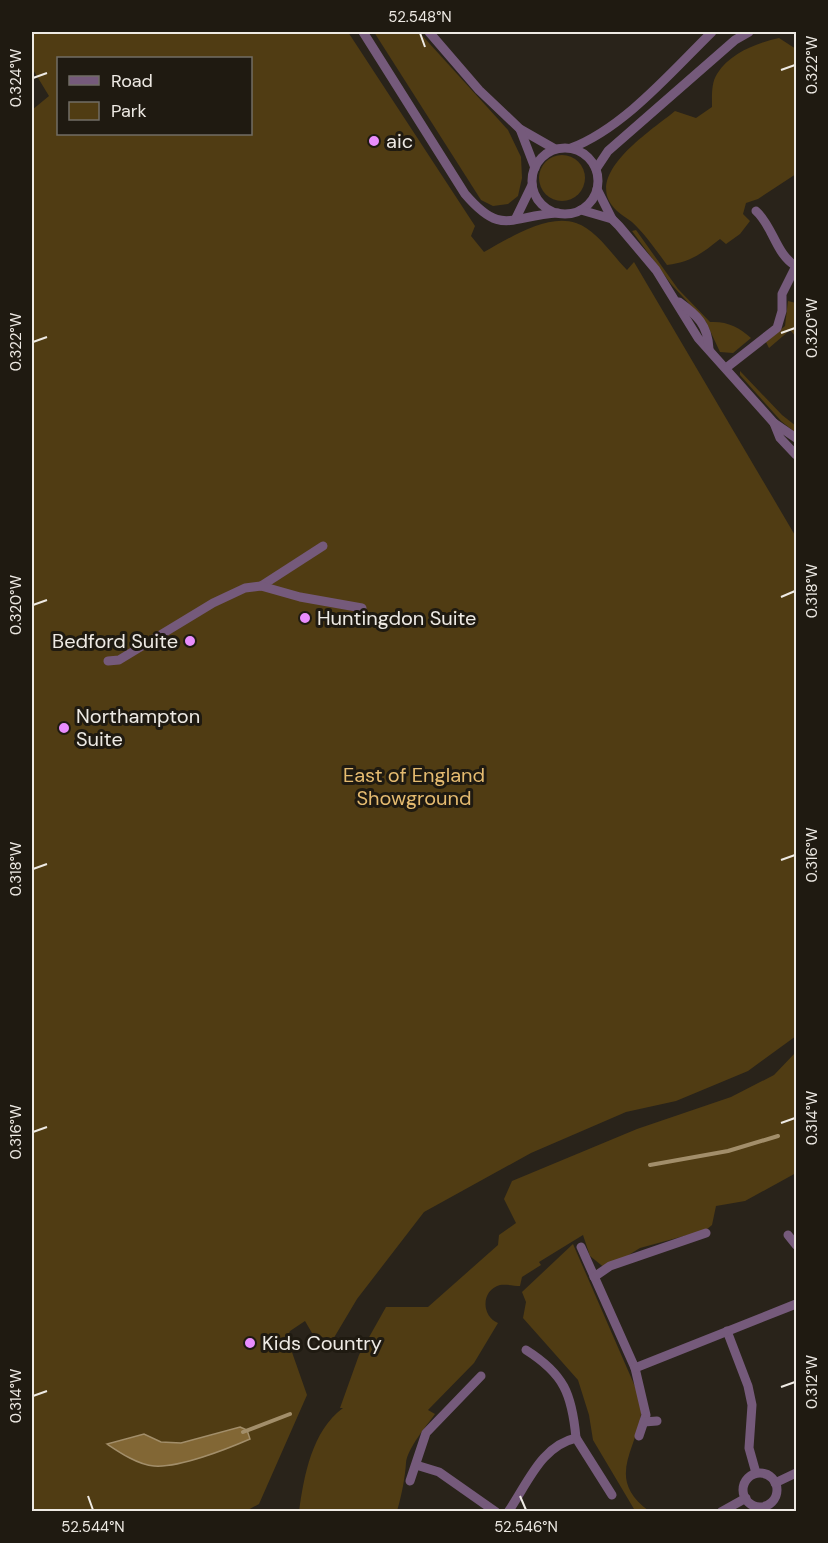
<svg xmlns="http://www.w3.org/2000/svg" width="828" height="1543" font-family="'DM Sans',sans-serif">
	<style>
		.green { fill: #503c13; fill-rule: evenodd }
		.water { fill: #826735; stroke: #a28e6a; stroke-width: 1.5 }
		.lines { fill: none; stroke-linecap: round; stroke-linejoin: round }
		.stream { stroke: #a28e6a; stroke-width: 4 }
		.street { stroke: #755a7b; stroke-width: 9 }
		.ticks { fill: none; stroke: #eeeae4; stroke-width: 2 }
		.poi-dot { fill: #e98dfe; stroke: #1f1a11; stroke-width: 2 }
		.labels { text-anchor: middle; dominant-baseline: central; stroke-width: 6; stroke-linejoin: round; paint-order: stroke }
		.poi-label { font-size: 20px; fill: #eeeae4; stroke: #1f1a11; text-anchor: start }
		.park-label { font-size: 20px; fill: #e5bb70; stroke: #1f1a11 }
		.neatline { fill: none; stroke: #eeeae4; stroke-width: 2 }
		.ticks-label { font-size: 15px; text-anchor: middle; fill: #eeeae4 }
	</style>
	<rect width="100%" height="100%" fill="#29231a"/>
	<g class="green">
		<path d="M32,32H348L475,226L471,236L484,252C508,239 547,213 576,223C597,230 612,255 627,270L634,262L796,537V1036L748,1071L676,1101L626,1112L531,1153L424,1212L357,1299L332,1341L312,1333L305,1321L290,1331L287,1338L307,1395L259,1504L246,1511H32V110L49,96L32,68ZM58,58H250V134H58Z"/>
		<polygon points="374,32 419,32 508,130 521,157 522,178 518,196 508,204 493,206 481,200"/>
		<path d="M779,38L796,49V174L758,199L746,203L743,214L750,221L740,234L726,244L720,239C701,254 691,262 667,265C656,250 645,234 632,222C627,218 621,215 617,211C579,176 651,131 675,111L696,118L712,107C712,97 711,83 717,74C730,53 757,43 779,38Z"/>
		<circle cx="562" cy="178" r="23"/>
		<path d="M636,230L678,289L710,322C727,321 739,327 751,338L733,353L720,352L706,322L671,284L632,231Z"/>
		<polygon points="788,301 796,303 796,337 790,330 769,348 766,342 785,326"/>
		<polygon points="740,371 782,415 796,426 796,433 781,421 740,375"/>
		<path d="M796,1052V1173L745,1201L716,1206L712,1225L706,1230L640,1248L606,1269L590,1256L583,1235L539,1262L541,1265L522,1277L520,1286C514,1286 506,1284 500,1285C481,1290 481,1316 498,1323L474,1363L428,1410L435,1414C427,1425 407,1449 406,1463C405,1477 402,1494 397,1511L299,1512C304,1475 312,1431 343,1408H340L359,1355L386,1307H428L498,1245L499,1235L516,1223L504,1199L512,1181L637,1129L731,1097L774,1075Z"/>
		<path d="M573,1244L637,1391C639,1398 642,1407 641,1414C635,1453 606,1479 649,1511L634,1509L593,1440L589,1415L578,1380L523,1318L526,1302L522,1292Z"/>
	</g>
	<path class="water" d="M240,1427L247,1430L250,1439C227,1449 179,1468 154,1466C138,1465 119,1452 107,1444L144,1434L161,1442L181,1443Z"/>
	<g class="lines">
		<g class="stream">
			<polyline points="650,1165 728,1151 778,1136"/>
			<polyline points="243,1432 290,1414"/>
		</g>
		<g class="street">
			<path d="M363,32L465,194C502,237 509,216 558,213"/>
			<polyline points="429,32 479,90 520,129 555,149"/>
			<polyline points="520,129 535,168"/>
			<path d="M571,148C624,128 672,71 712,32"/>
			<circle cx="565" cy="181" r="33"/>
			<polyline points="596,169 608,151 735,40 749,32"/>
			<polyline points="597,189 612,219"/>
			<polyline points="581,210 612,219 619,226 656,270 698,338 774,423 796,438"/>
			<path d="M756,211C773,226 776,255 796,266"/>
			<polyline points="516,218 532,185"/>
			<path d="M679,302C697,315 708,325 709,349"/>
			<polyline points="726,368 777,328 782,311 782,294 796,266"/>
			<polyline points="774,423 780,438 796,455"/>
			<polyline points="261,586 323,546"/>
			<polyline points="108,661 119,660 213,603 245,588 261,586 300,597 362,608"/>
			<polyline points="788,1235 796,1245"/>
			<polyline points="581,1247 635,1368 646,1415 639,1436"/>
			<polyline points="594,1277 610,1266 706,1233"/>
			<polyline points="727,1331 748,1386 752,1405 749,1448 756,1473"/>
			<path d="M526,1350C564,1374 572,1394 576,1438"/>
			<polyline points="635,1368 796,1304"/>
			<polyline points="644,1422 657,1421"/>
			<polyline points="416,1465 439,1472 496,1512"/>
			<circle cx="760" cy="1490" r="17"/>
			<polyline points="410,1481 426,1433 481,1376"/>
			<polyline points="775,1483 796,1473"/>
			<path d="M508,1512C528,1483 541,1446 576,1438L612,1495"/>
			<polyline points="721,1512 746,1498"/>
		</g>
	</g>
	<path class="ticks" d="M420,33L425,47M781,70L795,65M33,78L47,73M781,333L795,328M33,342L47,337M781,597L795,591M33,605L47,600M781,860L795,855M33,869L47,864M781,1123L795,1118M33,1132L47,1127M781,1387L795,1382M33,1396L47,1391M88,1496L93,1510M520,1496L526,1510"/>
	<g class="poi-dot">
		<circle cx="374" cy="141" r="6"/>
		<circle cx="305" cy="618" r="6"/>
		<circle cx="190" cy="641" r="6"/>
		<circle cx="64" cy="728" r="6"/>
		<circle cx="250" cy="1343" r="6"/>
	</g>
	<g class="labels">
		<g class="poi-label">
			<text x="386" y="141">aic</text>
			<text x="317" y="618">Huntingdon Suite</text>
			<text x="178" y="641" text-anchor="end">Bedford Suite</text>
			<text x="76" y="716">Northampton<tspan x="76" dy="23">Suite</tspan></text>
			<text x="262" y="1343">Kids Country</text>
		</g>
		<g class="park-label">
			<text x="414" y="775">East of England<tspan x="414" dy="23">Showground</tspan></text>
		</g>
	</g>
	<rect width="828" height="1543" fill="none" stroke="#1f1a11" stroke-width="66"/>
	<rect x="57" y="57" width="195" height="78" fill="#1f1a11" stroke="#726d65" stroke-width="1.5"/>
	<rect x="69" y="76" width="30" height="9" fill="#755a7b" stroke="#726d65" stroke-width="1.5"/>
	<text x="111" y="87" font-size="18" fill="#eeeae4">Road</text>
	<rect x="69" y="102" width="30" height="18" fill="#503c13" stroke="#726d65" stroke-width="1.5"/>
	<text x="111" y="117" font-size="18" fill="#eeeae4">Park</text>
	<rect x="33" y="33" width="762" height="1477" class="neatline"/>
	<g class="ticks-label">
		<text x="420" y="22">52.548°N</text>
		<text transform="translate(812 65) rotate(-90)" y="5">0.322°W</text>
		<text transform="translate(16 78) rotate(-90)" y="5">0.324°W</text>
		<text transform="translate(812 328) rotate(-90)" y="5">0.320°W</text>
		<text transform="translate(16 342) rotate(-90)" y="5">0.322°W</text>
		<text transform="translate(812 591) rotate(-90)" y="5">0.318°W</text>
		<text transform="translate(16 605) rotate(-90)" y="5">0.320°W</text>
		<text transform="translate(812 855) rotate(-90)" y="5">0.316°W</text>
		<text transform="translate(16 869) rotate(-90)" y="5">0.318°W</text>
		<text transform="translate(812 1118) rotate(-90)" y="5">0.314°W</text>
		<text transform="translate(16 1132) rotate(-90)" y="5">0.316°W</text>
		<text transform="translate(812 1382) rotate(-90)" y="5">0.312°W</text>
		<text transform="translate(16 1396) rotate(-90)" y="5">0.314°W</text>
		<text x="93" y="1532">52.544°N</text>
		<text x="526" y="1532">52.546°N</text>
	</g>
</svg>
